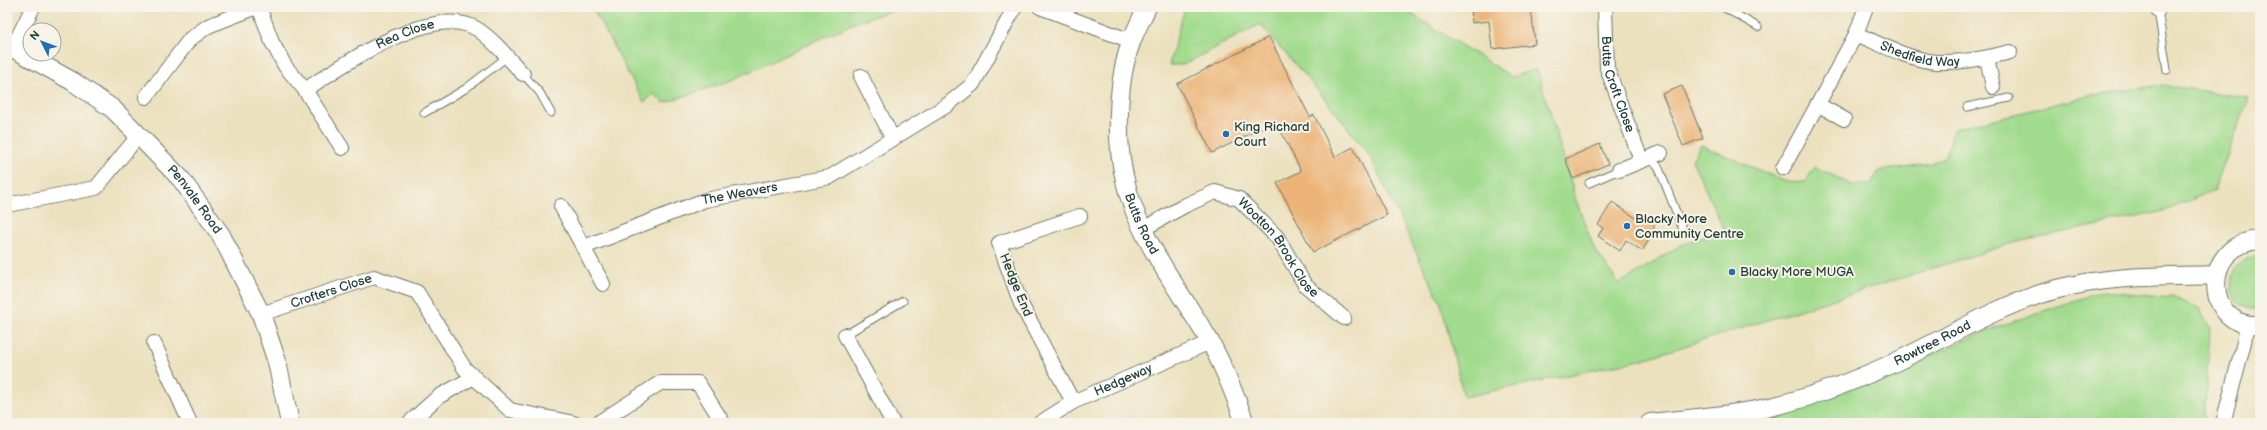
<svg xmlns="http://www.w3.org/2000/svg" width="2267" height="430" font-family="'Balsamiq Sans',sans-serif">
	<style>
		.green { fill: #a1db8d; stroke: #608c60 }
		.building { fill: #ecb477 }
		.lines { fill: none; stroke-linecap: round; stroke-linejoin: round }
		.service-casing { stroke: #677665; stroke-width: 9 }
		.minor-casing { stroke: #677665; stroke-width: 16 }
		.tertiary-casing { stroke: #677665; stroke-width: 20 }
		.service { stroke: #fff; stroke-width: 7 }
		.minor { stroke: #fff; stroke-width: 14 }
		.tertiary { stroke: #fff; stroke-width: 18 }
		.poi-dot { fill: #1f6fb2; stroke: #f7f3e8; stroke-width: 1.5 }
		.labels { text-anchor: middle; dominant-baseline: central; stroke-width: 4; stroke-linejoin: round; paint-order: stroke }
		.street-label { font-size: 13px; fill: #1f3d34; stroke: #f7f3e8 }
		.poi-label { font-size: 13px; fill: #1f3d34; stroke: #f7f3e8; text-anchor: start }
	</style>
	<rect width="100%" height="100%" fill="#f7f3e8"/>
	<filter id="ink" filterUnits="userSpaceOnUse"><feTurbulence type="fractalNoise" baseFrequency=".025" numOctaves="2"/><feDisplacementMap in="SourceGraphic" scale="8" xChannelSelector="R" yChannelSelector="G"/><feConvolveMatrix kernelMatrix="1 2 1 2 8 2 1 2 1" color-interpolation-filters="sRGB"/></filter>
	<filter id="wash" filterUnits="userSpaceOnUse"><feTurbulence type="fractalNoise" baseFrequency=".012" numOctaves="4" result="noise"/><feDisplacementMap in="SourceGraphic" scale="16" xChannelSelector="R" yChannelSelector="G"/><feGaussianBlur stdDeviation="0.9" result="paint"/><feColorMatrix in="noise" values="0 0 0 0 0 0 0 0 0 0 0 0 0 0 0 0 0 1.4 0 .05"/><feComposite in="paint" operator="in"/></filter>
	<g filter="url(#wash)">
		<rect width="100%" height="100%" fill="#ece1bf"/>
		<g class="green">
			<polygon points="592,7 925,7 887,12 854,23 732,80 664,103 654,94 644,102"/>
			<polygon points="1185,7 1405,7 1410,13 1512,77 1537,69 1577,203 1594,248 1619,284 1681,245 1724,230 1692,160 1701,145 1784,181 1805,182 1815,167 1853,185 1871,184 1879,171 1932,163 1946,156 1954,129 2092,95 2163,85 2249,98 2214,190 2165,211 2013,243 1640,360 1464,397 1441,304 1370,156 1326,100 1260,24 1183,65 1169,65"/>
			<path d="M2253,256H2260V309C2226,313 2220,266 2253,256Z"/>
			<polygon points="2103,291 2172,297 2199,308 2210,329 2204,423 1740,423 1781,415 1863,385 1996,327"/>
		</g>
		<g id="blocks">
			<g class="building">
				<polygon points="1471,7 1531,7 1535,44 1492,49 1489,21 1472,23"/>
				<polygon points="1269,37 1310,117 1314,115 1335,157 1353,147 1387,215 1313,252 1277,183 1301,171 1276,121 1212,153 1177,84"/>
				<polygon points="1682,86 1703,138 1683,146 1662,94"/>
				<polygon points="1600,144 1608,164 1573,179 1565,159"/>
				<polygon points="1612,202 1639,220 1641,216 1654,224 1654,232 1642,251 1626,240 1620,251 1598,236 1603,228 1598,225"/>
			</g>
		</g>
	</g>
	<g filter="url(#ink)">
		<use href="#blocks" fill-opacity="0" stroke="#677665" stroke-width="1"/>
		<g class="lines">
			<defs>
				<g id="service">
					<polyline points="1723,7 1758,27"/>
					<polyline points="2158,10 2167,70"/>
					<polyline points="523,74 540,93 551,113"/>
					<polyline points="1967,107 2009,98"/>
					<polyline points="424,113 465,89 507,57"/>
					<polyline points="1648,158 1658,166 1684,232"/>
					<polyline points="1589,183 1619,170"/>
					<polyline points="845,335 903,301"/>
				</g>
				<g id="minor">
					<polyline points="259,7 272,42 285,66 305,90 342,148"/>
					<polyline points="1040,7 1131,41"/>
					<path id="s1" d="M1605,7L1607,68L1641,160"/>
					<polyline points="2157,7 2158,10"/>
					<path id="s2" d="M1856,34C1881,44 1909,60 1937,62C1961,63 1987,58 2010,52"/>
					<polyline points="13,47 33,7"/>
					<polyline points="1987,58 1993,87"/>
					<polyline points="861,76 893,139"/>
					<path id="s3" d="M305,90C342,65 433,2 477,29C494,40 509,59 523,74"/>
					<polyline points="146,97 190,39 208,26 257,7"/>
					<polyline points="1817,104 1844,119"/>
					<polyline points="1783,168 1856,34 1866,7"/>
					<polyline points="1619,170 1661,153"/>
					<polyline points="7,205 96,188 139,135"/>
					<polyline points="561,206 603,284"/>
					<path id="s4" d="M1143,229L1186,205L1215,192L1239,199L1277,237L1305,285L1344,318"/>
					<path id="s5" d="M584,247L705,200L830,177L946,106L973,84L1015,7"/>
					<path id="s6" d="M261,314L374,277L417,292L465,369L510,410L574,423"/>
					<polyline points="845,335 893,423"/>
					<polyline points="154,343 190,423"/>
					<polyline points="1073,402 1021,304 999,243 1080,216"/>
					<polyline points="409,423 438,397 474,377"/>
					<polyline points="598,423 660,383 698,383 723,423"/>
					<path id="s7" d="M1040,423L1073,402L1210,342"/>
					<polyline points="2223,423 2244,342 2247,325"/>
				</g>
				<g id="tertiary">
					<path id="s8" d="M1147,7C1142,18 1136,29 1132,40C1117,78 1115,141 1125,180C1137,236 1180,291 1209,340C1224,366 1235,395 1245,423"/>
					<path id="s9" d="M7,45L72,81L113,109L181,179L221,235L261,314L277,362L290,423"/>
					<path d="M2260,240C2199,243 2204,330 2260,325"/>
					<path id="s10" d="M1650,423C1687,419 1724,416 1761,409C1805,400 1849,383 1889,365C1944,340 1995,306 2054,290C2107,275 2161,277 2216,275"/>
				</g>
			</defs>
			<use href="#service" class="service-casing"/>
			<use href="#minor" class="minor-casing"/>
			<use href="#tertiary" class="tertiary-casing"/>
			<use href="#service" class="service"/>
			<use href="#minor" class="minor"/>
			<use href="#tertiary" class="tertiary"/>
		</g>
	</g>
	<g class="poi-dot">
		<circle cx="1226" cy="134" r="4"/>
		<circle cx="1627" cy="226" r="4"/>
		<circle cx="1732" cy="272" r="4"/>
	</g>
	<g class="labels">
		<g class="street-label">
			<text stroke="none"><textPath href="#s3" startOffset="115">Rea Close</textPath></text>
			<text stroke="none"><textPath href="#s2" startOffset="68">Shedfield Way</textPath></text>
			<text stroke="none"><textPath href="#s1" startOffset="79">Butts Croft Close</textPath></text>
			<text stroke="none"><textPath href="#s5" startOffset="165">The Weavers</textPath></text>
			<text stroke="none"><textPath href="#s9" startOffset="246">Penvale Road</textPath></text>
			<text stroke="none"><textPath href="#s8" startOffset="225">Butts Road</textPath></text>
			<text stroke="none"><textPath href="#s4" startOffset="169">Wootton Brook Close</textPath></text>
			<text transform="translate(1016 285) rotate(68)">Hedge End</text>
			<text stroke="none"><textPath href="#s6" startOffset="74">Crofters Close</textPath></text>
			<text stroke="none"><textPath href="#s10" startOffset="296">Rowtree Road</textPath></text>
			<text stroke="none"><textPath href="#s7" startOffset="94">Hedgeway</textPath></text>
		</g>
		<g class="poi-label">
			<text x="1234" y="127">King Richard<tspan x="1234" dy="15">Court</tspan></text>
			<text x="1635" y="219">Blacky More<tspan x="1635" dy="15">Community Centre</tspan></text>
			<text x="1740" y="272">Blacky More MUGA</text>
		</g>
	</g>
	<rect width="2267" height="430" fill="none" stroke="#f7f3e8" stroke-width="24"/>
	<g transform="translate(42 42) rotate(312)"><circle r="19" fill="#f7f3e8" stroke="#a1aaa0"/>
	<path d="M0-3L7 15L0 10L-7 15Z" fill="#1f6fb2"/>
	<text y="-6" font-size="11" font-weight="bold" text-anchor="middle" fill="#1f3d34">N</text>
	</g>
</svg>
